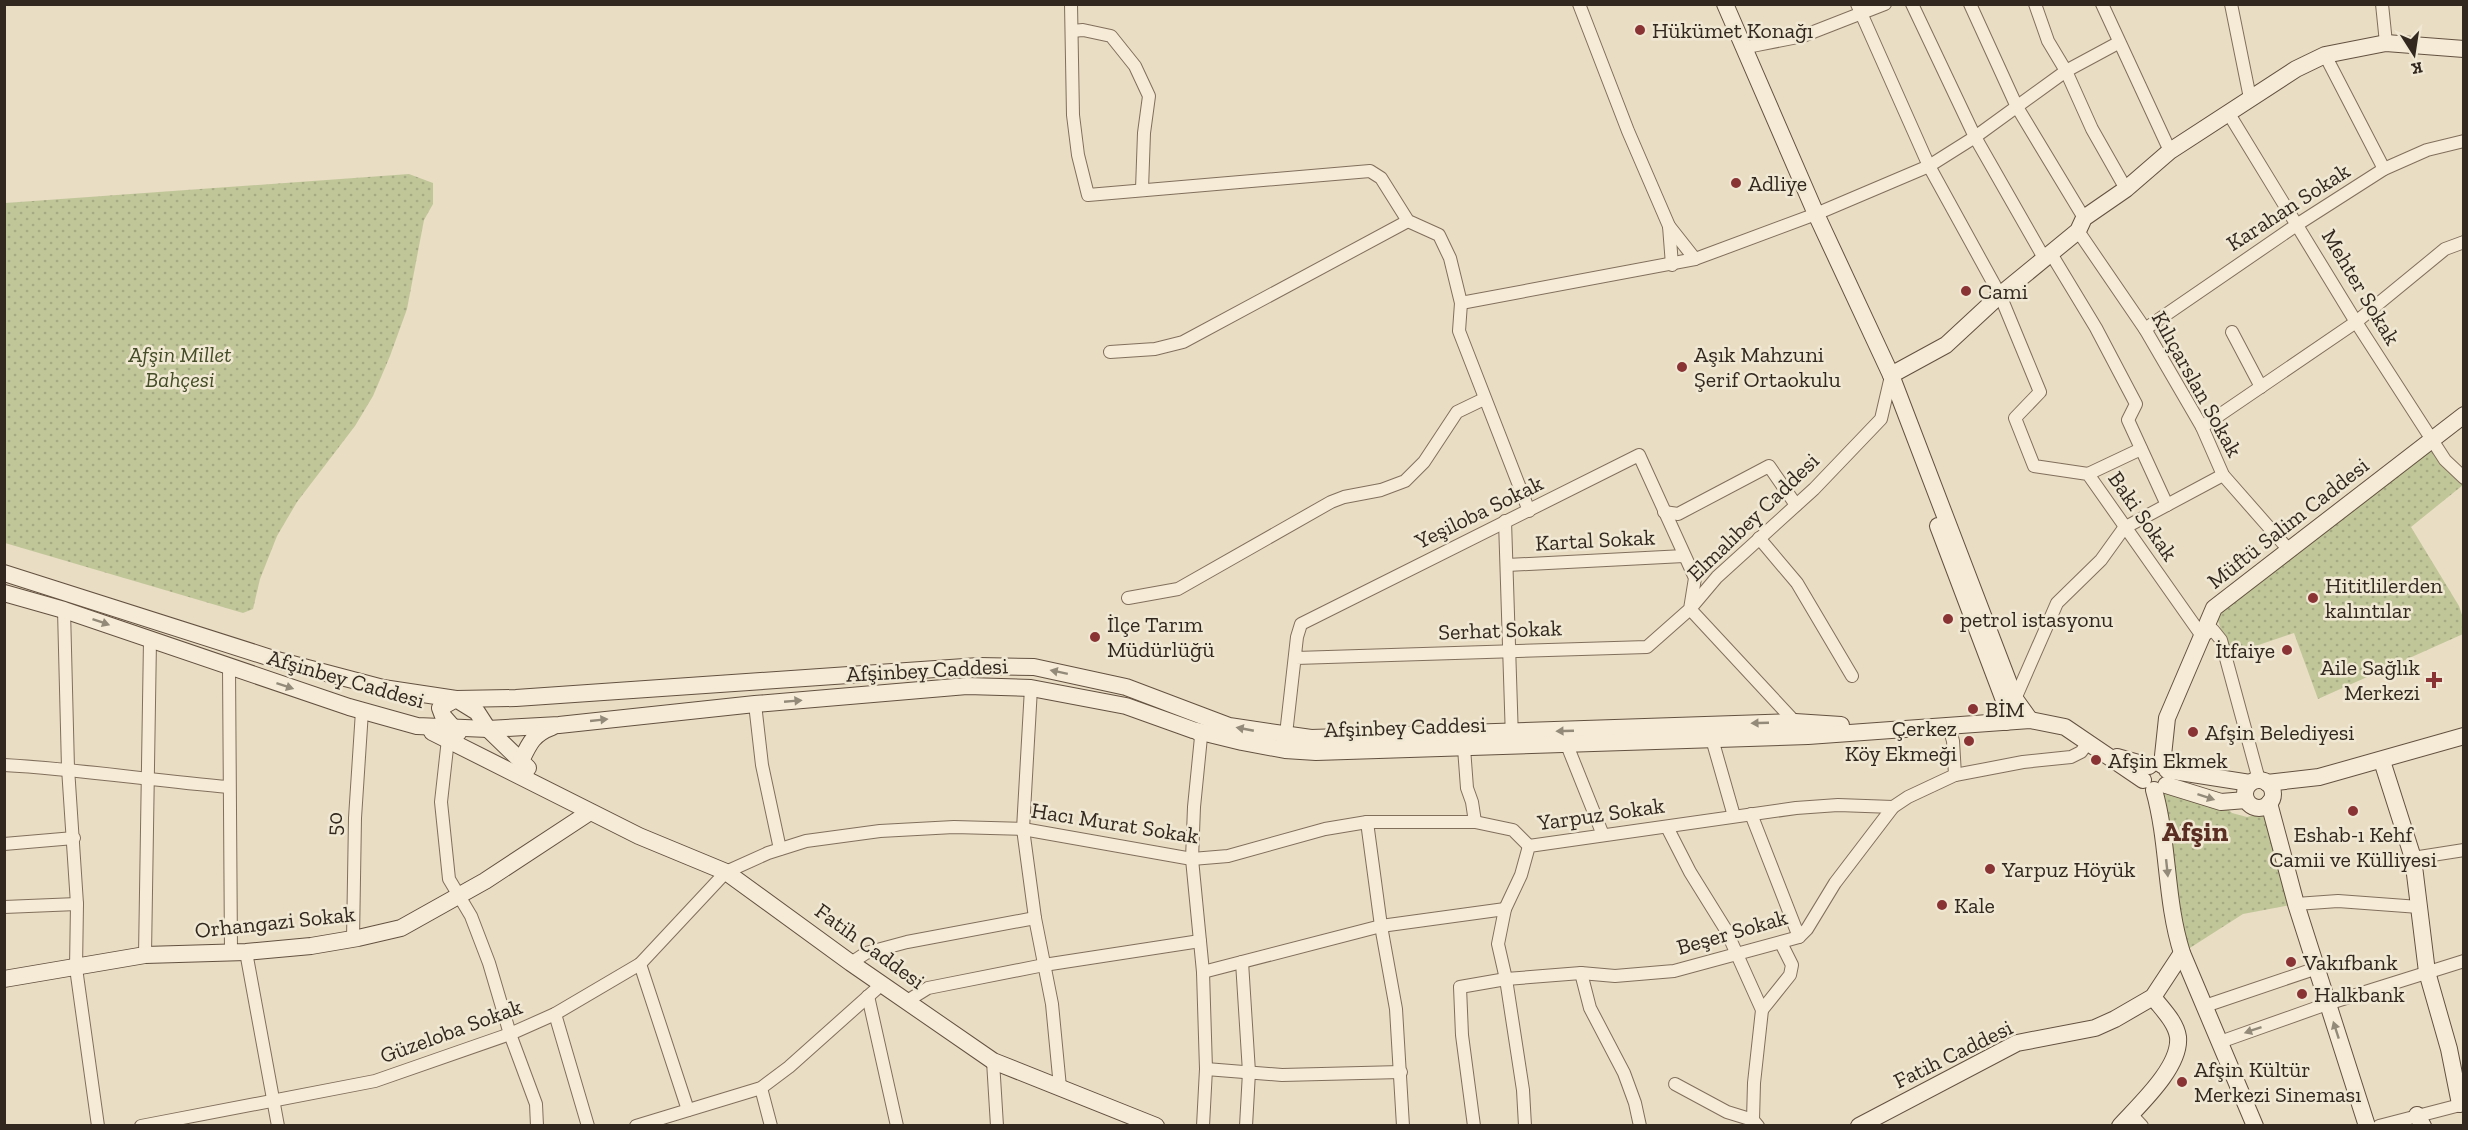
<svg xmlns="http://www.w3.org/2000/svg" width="2468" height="1130" font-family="'Zilla Slab',serif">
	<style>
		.grass { fill: url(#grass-dots) }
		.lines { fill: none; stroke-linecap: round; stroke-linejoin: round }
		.street-casing { stroke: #816f5c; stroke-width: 14 }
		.secondary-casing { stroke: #635140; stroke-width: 18 }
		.street { stroke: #f5ebd6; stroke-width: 12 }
		.secondary { stroke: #f5ebd6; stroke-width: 16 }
		.oneway { fill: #948a7a }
		.poi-dot { fill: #8a3335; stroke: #f1e8d3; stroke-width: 2 }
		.labels { text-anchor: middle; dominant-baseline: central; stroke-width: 5; stroke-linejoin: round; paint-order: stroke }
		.poi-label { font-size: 22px; fill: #33281f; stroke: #f1e8d3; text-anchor: start }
		.street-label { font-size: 22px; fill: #33281f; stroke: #f1e8d3 }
		.park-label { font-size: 22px; font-style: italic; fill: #444d28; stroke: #f1e8d3 }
		.district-label { font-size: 28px; font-weight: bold; fill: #5b2e23; stroke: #f1e8d3 }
	</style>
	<defs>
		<pattern id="grass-dots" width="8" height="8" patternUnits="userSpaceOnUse" patternTransform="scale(1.5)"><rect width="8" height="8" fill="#c1c699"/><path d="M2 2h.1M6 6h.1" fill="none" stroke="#a6aa83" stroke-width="1.8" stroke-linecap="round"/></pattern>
	</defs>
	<rect width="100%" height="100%" fill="#e9ddc4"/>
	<g class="grass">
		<polygon points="409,174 433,183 433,204 424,220 407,309 390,356 373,396 355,426 297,502 277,536 260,579 253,609 243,613 5,543 5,203"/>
		<polygon points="2433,440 2463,478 2463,485 2411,527 2459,606 2463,618 2463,634 2318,699 2294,633 2229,655 2214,608"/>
		<polygon points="2159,790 2221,802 2232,813 2247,817 2262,813 2296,904 2243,914 2182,953"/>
	</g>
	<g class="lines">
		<defs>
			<g id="street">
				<polyline points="1071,4 1073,115 1078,155 1088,195 1370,171 1381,178 1408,221 1439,235 1450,258 1461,303 1459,331 1529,511"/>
				<polyline points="1579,4 1628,131 1669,226 1695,259"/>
				<polyline points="1857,4 1929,166 2000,295 2040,392 2015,418 2034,466 2088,474 2202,636 2213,630 2221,640 2259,780"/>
				<polyline points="1912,4 1975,137 2044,258"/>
				<polyline points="1970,4 2017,107 2084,218"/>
				<polyline points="2035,4 2048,41 2066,71 2092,129 2126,189"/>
				<polyline points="2102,4 2170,151"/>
				<polyline points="2231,4 2250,98"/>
				<polyline points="2382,4 2386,43"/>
				<polyline points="1072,31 1083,30 1111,36 1135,66 1149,96 1144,133 1142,189"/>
				<polyline points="1746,51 1752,46 1803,36 1885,4"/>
				<polyline points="2325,55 2384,169"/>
				<polyline points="2229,114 2356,322 2445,460 2464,478"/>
				<polyline points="1669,226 1672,265"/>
				<polyline points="2078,231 2145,329 2202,427 2223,475 2288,549"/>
				<polyline points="2050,252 2096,328 2136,404 2128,420 2167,505"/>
				<polyline points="1461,303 1695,259 1816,214 1929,166 1975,137 2066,71 2118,43"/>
				<polyline points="2145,329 2298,224 2384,169 2427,150 2464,141"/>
				<polyline points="2232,332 2261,387"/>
				<polyline points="1110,352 1155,349 1183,342 1408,221"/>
				<polyline points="2202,427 2356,322 2445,249 2464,242"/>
				<polyline points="2088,474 2141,449"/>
				<polyline points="1664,512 1678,514 1769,466 1796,505"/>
				<polyline points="1505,521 1512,739"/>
				<polyline points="1759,538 1797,583 1852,676"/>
				<polyline points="1507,565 1684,556"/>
				<polyline points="1128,598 1178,589 1331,502 1344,497 1381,490 1405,481 1424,462 1457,412 1484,399"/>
				<polyline points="64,610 68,768 77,904 76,968 98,1126"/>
				<polyline points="229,667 231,952"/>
				<polyline points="1031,688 1023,829 1035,918 1052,1004 1060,1087"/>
				<polyline points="2015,699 2057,603 2101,560 2124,528 2223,475"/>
				<polyline points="755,704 762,765 780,849"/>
				<polyline points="1795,726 1795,722 1690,609 1717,577 1814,489 1881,419 1891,376"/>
				<polyline points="1193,730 1201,737 1194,807 1192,859 1203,972 1206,1069 1203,1126"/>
				<polyline points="448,739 441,802 449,879 471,916 489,963 510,1034 536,1104 537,1126"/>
				<polyline points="1712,739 1734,816"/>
				<polyline points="1285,743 1297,637 1301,624 1639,455 1695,578 1690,609 1647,647 1296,658"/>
				<polyline points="1567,745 1603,835"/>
				<polyline points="1464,748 1467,788 1472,802 1475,822"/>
				<path d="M4,765C80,769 154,781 229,787"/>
				<polyline points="1955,775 2023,762 2071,757 2081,752 2087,744"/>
				<polyline points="1751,814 1799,937"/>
				<polyline points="1367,822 1381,926 1396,1009 1403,1126"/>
				<polyline points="1667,827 1690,872 1726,930 1762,1010 1754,1083 1753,1120 1758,1126"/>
				<polyline points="4,844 74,838"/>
				<polyline points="2413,858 2464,850"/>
				<polyline points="2296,904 2338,901 2419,907"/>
				<polyline points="4,907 77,904"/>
				<polyline points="353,939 355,818 362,711"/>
				<polyline points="246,952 278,1126"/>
				<polyline points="145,955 150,640"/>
				<polyline points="1242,962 1249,1072 1246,1126"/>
				<polyline points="851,963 866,953 907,942 1035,918"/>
				<polyline points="640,964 688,1110"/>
				<polyline points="1203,972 1381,926 1505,909"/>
				<polyline points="1581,973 1590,1008 1624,1073 1635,1103 1640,1126"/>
				<polyline points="868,996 897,1126"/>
				<polyline points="907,1001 928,988 1044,965 1200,941"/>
				<polyline points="2205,1006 2317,968"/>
				<polyline points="1762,1010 1790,975 1792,965 1781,943"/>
				<polyline points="555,1014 588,1126"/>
				<polyline points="2220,1042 2327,1004 2464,961"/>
				<polyline points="993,1061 997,1126"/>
				<polyline points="1206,1069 1282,1075 1401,1072"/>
				<polyline points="1675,1084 1727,1112 1753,1120"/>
				<polyline points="761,1088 771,1126"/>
				<polyline points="2131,1114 2142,1126"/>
				<polyline points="141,1126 375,1081 510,1034 555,1014 640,964 726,872 768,853 806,841 880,831 954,827 1023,829 1192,859 1228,856 1325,829 1367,822 1475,822 1513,830 1529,846"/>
				<polyline points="636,1126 761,1088 789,1067 882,984"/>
				<polyline points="1474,1126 1462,1035 1460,987 1506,979 1581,973 1615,976 1674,971 1799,937 1807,929 1835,883 1893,807 1908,797 1955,775 1953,741 1948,724"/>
				<polyline points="1525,1126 1523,1090 1506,979 1498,944 1505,909 1521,875 1529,846 1796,808 1838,805 1893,807"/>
				<polyline points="2379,1126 2464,1104"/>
			</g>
			<g id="secondary">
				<polyline points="1725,4 1816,214 1891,375 2015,699 2030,720"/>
				<polyline points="1891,375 1946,345 2000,295 2078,231 2084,218 2126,189 2170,151 2296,69 2325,55 2386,43 2464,49"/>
				<polyline points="1938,526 2005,703 2006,722"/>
				<polyline points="4,573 277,660 383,688 456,699 516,698 979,666 1034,667 1126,687 1229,726 1311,738 1795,722 1841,725"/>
				<polyline points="4,593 64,610 349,707 417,726 488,729 559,725 755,704 967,686 1031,688 1126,706 1193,730 1242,742 1285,750 1316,752 1808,736 2030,720 2065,727 2143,780"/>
				<polyline points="432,732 639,836 726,872 851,963 993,1061 1156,1126"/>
				<polyline points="458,733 443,716 440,708 456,699 477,712 488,729 521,761"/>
				<polyline points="2117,757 2149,766"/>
				<polyline points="2382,761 2413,858 2427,972 2449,1049 2460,1104"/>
				<polyline points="2162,765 2167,718 2214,608 2464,415"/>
				<path d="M528,768L521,761C529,744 533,734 552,727"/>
				<polyline points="2167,770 2250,783"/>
				<circle cx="2259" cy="794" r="14"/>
				<polyline points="2267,783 2319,777 2464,736"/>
				<polyline points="2166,785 2221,802 2246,800"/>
				<path d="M2154,790C2169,843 2165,900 2182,953L2255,1126"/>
				<polyline points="2269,803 2296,904 2367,1126"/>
				<polyline points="4,979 145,955 246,952 311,946 358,938 401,928 485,881 590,812"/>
				<polyline points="2417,1115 2423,1126"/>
				<polyline points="1859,1126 2017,1043 2095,1028 2115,1019 2153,997 2182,953"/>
				<path d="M2120,1126C2139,1105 2181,1067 2178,1037C2176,1022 2162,1009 2153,997"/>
			</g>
		</defs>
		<use href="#street" class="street-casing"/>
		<use href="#secondary" class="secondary-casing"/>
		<use href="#street" class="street"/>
		<use href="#secondary" class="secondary"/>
	</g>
	<defs><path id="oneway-solid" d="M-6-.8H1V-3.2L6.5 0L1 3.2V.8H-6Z" transform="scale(1.5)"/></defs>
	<g class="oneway">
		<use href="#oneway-solid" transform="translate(101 622) rotate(19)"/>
		<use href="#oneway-solid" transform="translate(1059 672) rotate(-168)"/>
		<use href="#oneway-solid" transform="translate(285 686) rotate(18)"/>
		<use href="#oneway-solid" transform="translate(793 701) rotate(-5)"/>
		<use href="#oneway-solid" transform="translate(599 720) rotate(-6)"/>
		<use href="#oneway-solid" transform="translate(1760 723) rotate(178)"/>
		<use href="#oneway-solid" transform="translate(1245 729) rotate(-169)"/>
		<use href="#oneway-solid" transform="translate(1565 731) rotate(178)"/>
		<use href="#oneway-solid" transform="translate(2206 797) rotate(18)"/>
		<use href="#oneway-solid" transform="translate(2167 868) rotate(84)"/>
		<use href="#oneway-solid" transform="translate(2253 1030) rotate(161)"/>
		<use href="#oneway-solid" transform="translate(2336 1030) rotate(-108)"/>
	</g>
	<g class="poi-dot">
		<circle cx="1640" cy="30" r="6"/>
		<circle cx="1736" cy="183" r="6"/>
		<circle cx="1966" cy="291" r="6"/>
		<circle cx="1682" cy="367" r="6"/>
		<circle cx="2313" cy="598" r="6"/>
		<circle cx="1948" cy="619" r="6"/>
		<circle cx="1095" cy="637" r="6"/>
		<circle cx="2287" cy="650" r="6"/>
		<path d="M2431 671h6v6h6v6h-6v6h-6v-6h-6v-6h6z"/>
		<circle cx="1973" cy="709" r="6"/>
		<circle cx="2193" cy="732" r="6"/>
		<circle cx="1969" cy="741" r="6"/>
		<circle cx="2096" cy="760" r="6"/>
		<circle cx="2353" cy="811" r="6"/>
		<circle cx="1990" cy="869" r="6"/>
		<circle cx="1942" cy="905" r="6"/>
		<circle cx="2291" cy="962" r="6"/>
		<circle cx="2302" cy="994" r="6"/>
		<circle cx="2182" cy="1082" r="6"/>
	</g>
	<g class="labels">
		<g class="poi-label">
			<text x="1652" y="30">Hükümet Konağı</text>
			<text x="1748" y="183">Adliye</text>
			<text x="1978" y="291">Cami</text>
			<text x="1694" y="354">Aşık Mahzuni<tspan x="1694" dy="25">Şerif Ortaokulu</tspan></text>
			<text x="2325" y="585">Hititlilerden<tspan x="2325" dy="25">kalıntılar</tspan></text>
			<text x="1960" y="619">petrol istasyonu</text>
			<text x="1107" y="624">İlçe Tarım<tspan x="1107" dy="25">Müdürlüğü</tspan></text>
			<text x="2275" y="650" text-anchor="end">İtfaiye</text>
			<text x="2420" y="667" text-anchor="end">Aile Sağlık<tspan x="2420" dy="25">Merkezi</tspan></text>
			<text x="1985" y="709">BİM</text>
			<text x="1957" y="728" text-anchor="end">Çerkez<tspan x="1957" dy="25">Köy Ekmeği</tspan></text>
			<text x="2205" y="732">Afşin Belediyesi</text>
			<text x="2108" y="760">Afşin Ekmek</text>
			<text x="2353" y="834" text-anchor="middle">Eshab-ı Kehf<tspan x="2353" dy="25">Camii ve Külliyesi</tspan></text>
			<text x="2002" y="869">Yarpuz Höyük</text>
			<text x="1954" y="905">Kale</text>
			<text x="2303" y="962">Vakıfbank</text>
			<text x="2314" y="994">Halkbank</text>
			<text x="2194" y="1069">Afşin Kültür<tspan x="2194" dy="25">Merkezi Sineması</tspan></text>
		</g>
		<g class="street-label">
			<text transform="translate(2288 207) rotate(-33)">Karahan Sokak</text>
			<text transform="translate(2361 287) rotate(59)">Mehter Sokak</text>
			<text transform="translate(2197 384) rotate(61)">Kılıçarslan Sokak</text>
			<text transform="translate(1479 512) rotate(-26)">Yeşiloba Sokak</text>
			<text transform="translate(2143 516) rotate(55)">Baki Sokak</text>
			<text transform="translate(1753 517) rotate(-44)">Elmalıbey Caddesi</text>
			<text transform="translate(2288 523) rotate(-38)">Müftü Salim Caddesi</text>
			<text transform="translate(1595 540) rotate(-3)">Kartal Sokak</text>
			<text transform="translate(1500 630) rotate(-2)">Serhat Sokak</text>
			<text transform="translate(927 670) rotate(-3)">Afşinbey Caddesi</text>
			<text transform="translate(346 679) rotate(16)">Afşinbey Caddesi</text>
			<text transform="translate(1405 727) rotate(-2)">Afşinbey Caddesi</text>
			<text transform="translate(1601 814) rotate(-8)">Yarpuz Sokak</text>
			<text transform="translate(1115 823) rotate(9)">Hacı Murat Sokak</text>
			<text transform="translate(334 824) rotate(-87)">50</text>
			<text transform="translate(275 922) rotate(-6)">Orhangazi Sokak</text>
			<text transform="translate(1732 932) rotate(-16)">Beşer Sokak</text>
			<text transform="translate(870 946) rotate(36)">Fatih Caddesi</text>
			<text transform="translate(451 1031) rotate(-20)">Güzeloba Sokak</text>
			<text transform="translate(1953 1054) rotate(-26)">Fatih Caddesi</text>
		</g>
		<g class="park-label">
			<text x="180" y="354">Afşin Millet<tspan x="180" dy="25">Bahçesi</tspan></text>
		</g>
		<g class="district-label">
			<text x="2195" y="831">Afşin</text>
		</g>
	</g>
	<rect width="2468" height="1130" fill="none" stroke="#33281f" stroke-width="12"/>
	<g transform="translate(2414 54) rotate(168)" stroke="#f1e8d3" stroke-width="4.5" paint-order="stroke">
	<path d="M0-4.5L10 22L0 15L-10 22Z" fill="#33281f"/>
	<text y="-9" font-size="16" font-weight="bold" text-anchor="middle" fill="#33281f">K</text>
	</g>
</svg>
